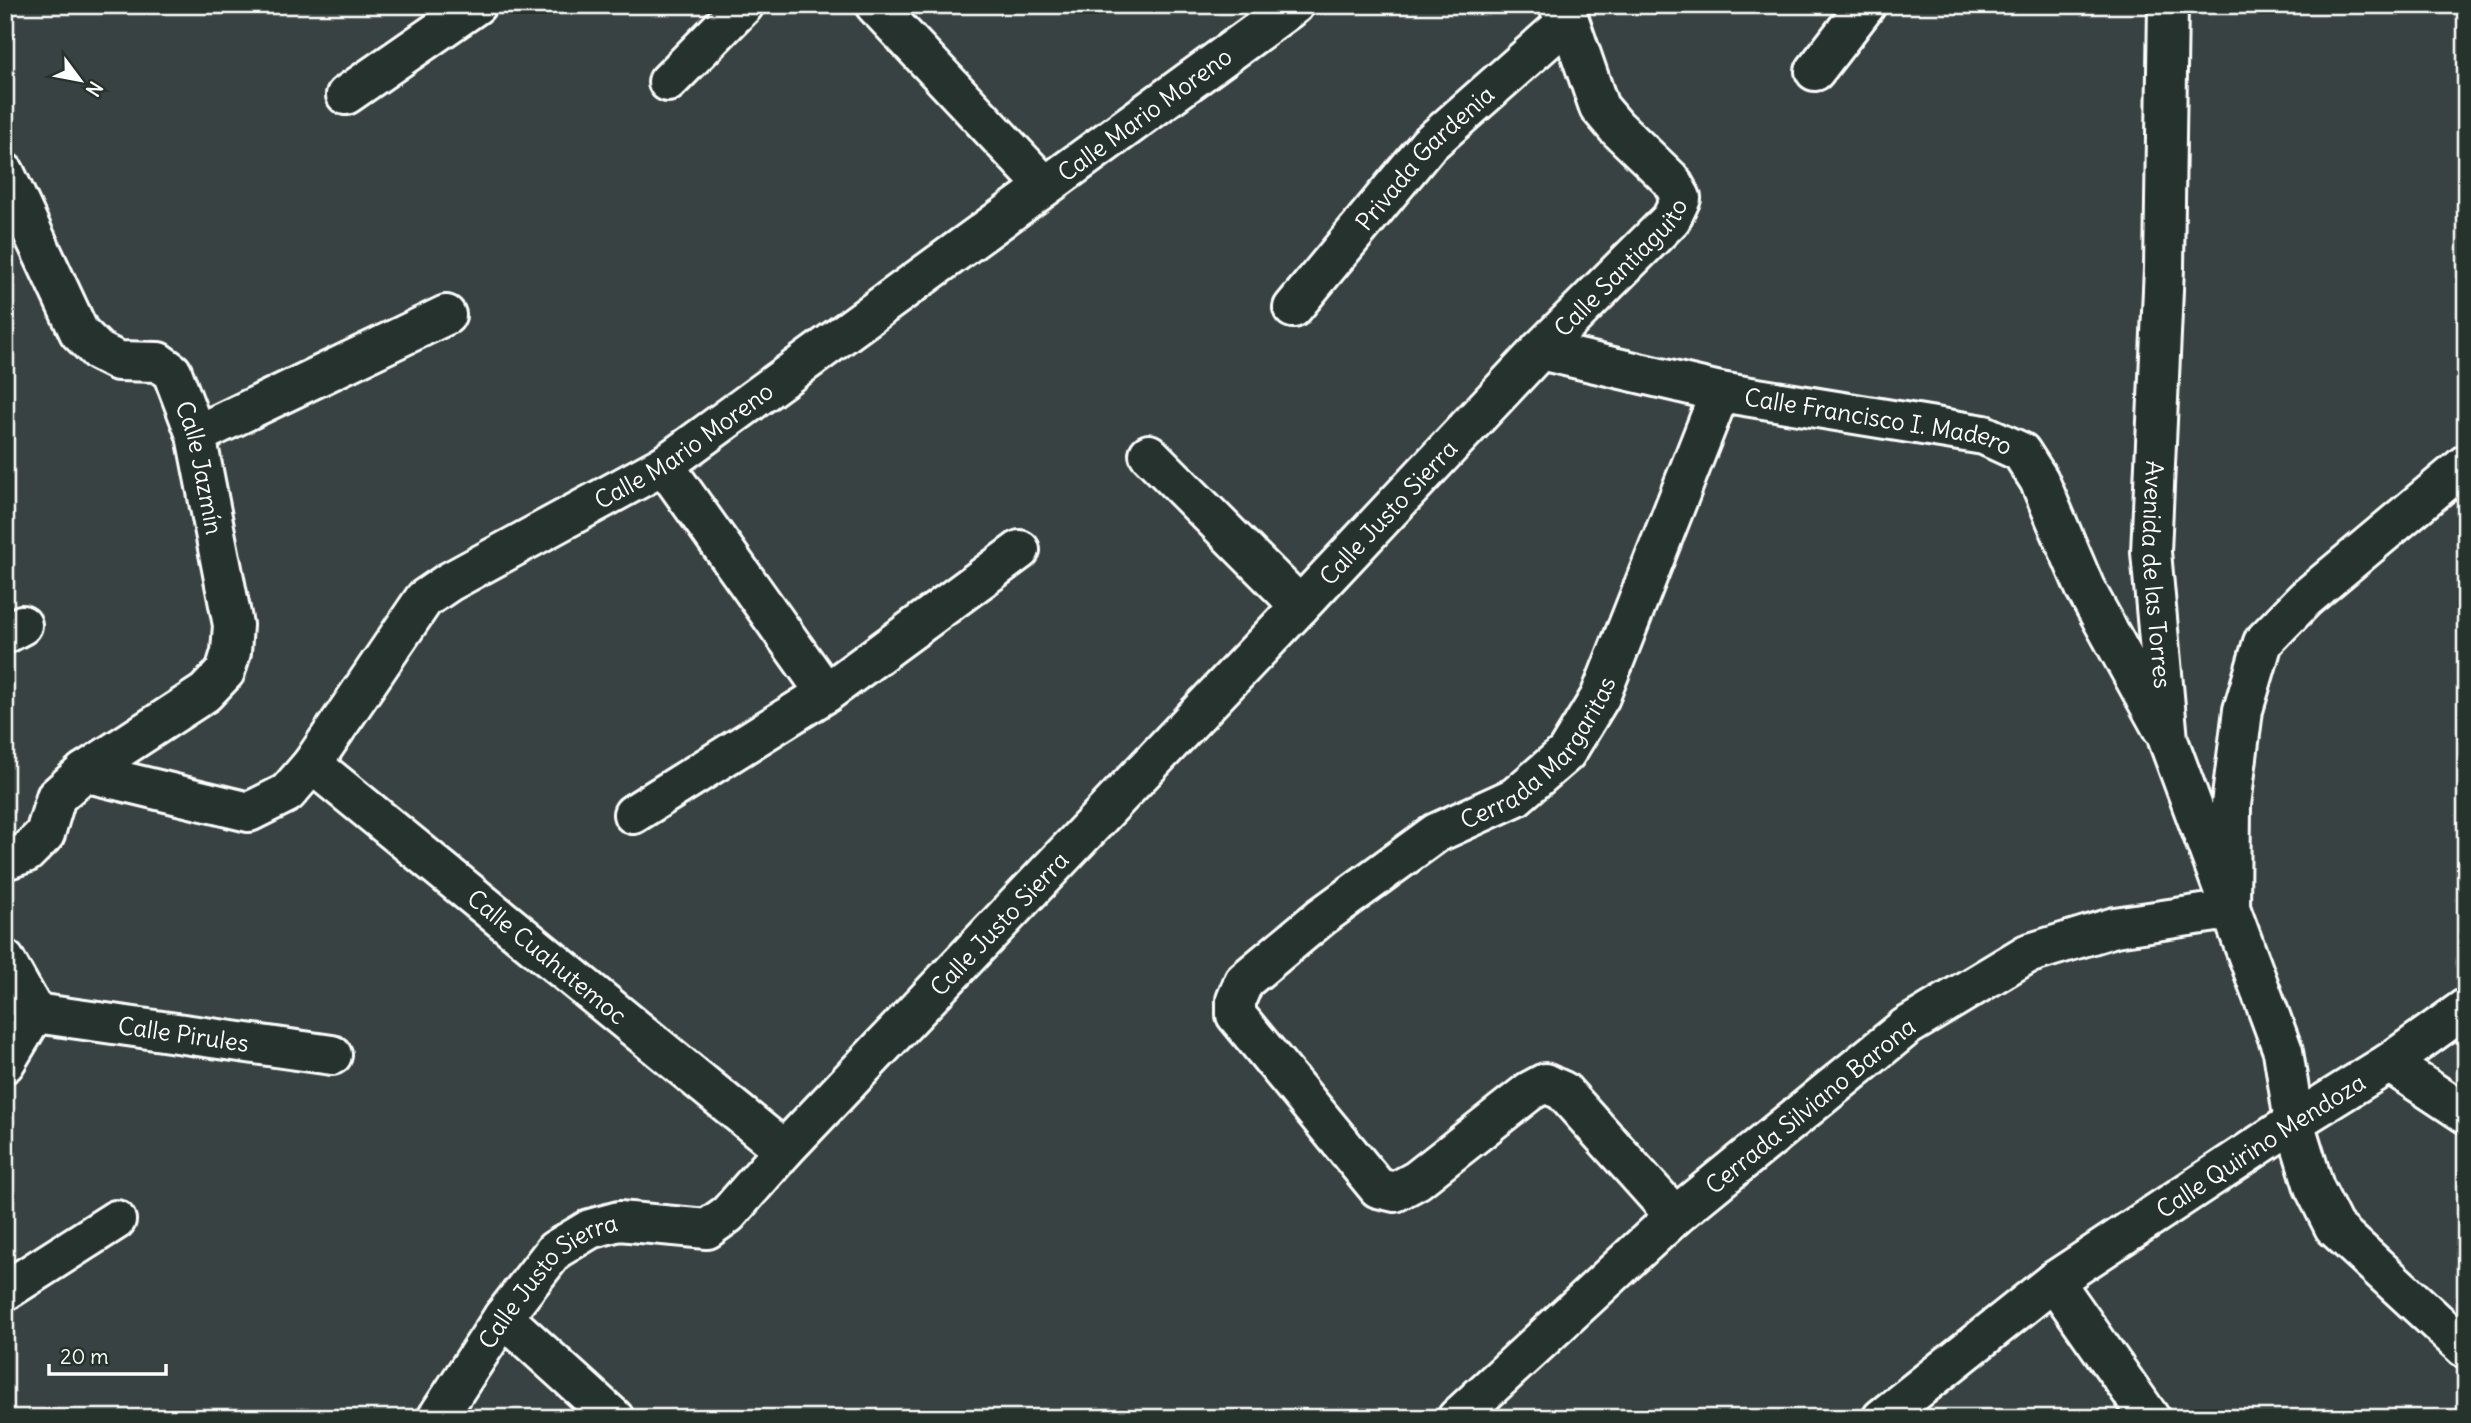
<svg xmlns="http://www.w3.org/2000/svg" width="2471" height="1423" font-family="Delius,sans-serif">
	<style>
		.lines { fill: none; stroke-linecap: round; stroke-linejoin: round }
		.minor-casing { stroke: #fff; stroke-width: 44 }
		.minor { stroke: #26332d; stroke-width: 38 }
		.labels { text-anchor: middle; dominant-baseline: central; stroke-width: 6; stroke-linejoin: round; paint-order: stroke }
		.street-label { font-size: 24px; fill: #fff; stroke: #26332d }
	</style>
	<rect width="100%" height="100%" fill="#394242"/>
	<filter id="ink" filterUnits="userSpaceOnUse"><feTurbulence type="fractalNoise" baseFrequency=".0143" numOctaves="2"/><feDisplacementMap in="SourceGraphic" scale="14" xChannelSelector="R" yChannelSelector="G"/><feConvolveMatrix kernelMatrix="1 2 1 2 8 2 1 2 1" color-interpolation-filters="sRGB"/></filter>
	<g filter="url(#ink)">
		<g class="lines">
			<defs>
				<g id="minor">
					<polyline points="875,5 1045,186"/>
					<path id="s1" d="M2168,5L2164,268L2151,552L2168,740L2283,1051L2294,1122L2314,1187L2334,1227L2466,1349"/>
					<polyline points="1815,71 1866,5"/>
					<polyline points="668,82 744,5"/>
					<polyline points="346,95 476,5"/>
					<path id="s2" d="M5,173L79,332L98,351L118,361L158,362L172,372L196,435L233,625L231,652L225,672L205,693L84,772L56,797L45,834L26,853L5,860"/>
					<path id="s3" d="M1293,308L1428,145L1569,20"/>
					<path id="s4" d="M1540,350L1720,392L1984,435L2021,452L2039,480L2085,588L2162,728"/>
					<polyline points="196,435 446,315"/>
					<polyline points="1149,454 1300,606"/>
					<polyline points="664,465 826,693"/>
					<polyline points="5,634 22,625"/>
					<path id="s5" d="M312,764L784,1150"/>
					<path id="s6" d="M84,772L249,812L287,793L312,764L424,599L449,582L664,465L1294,5"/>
					<polyline points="633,814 826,693 1020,550"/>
					<polyline points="5,960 35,1013 5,1063"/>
					<path id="s7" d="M35,1013L332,1055"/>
					<polyline points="2389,1063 2466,1114"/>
					<path id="s8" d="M1675,1216L1563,1091L1545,1083L1530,1091L1417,1180L1395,1192L1378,1188L1236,1015V1000L1244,981L1321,917L1436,833L1515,797L1566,753L1600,697L1720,392"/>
					<polyline points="2054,1281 2150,1418"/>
					<polyline points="5,1291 116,1220"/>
					<polyline points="503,1317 614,1418"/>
					<path id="s9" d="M437,1418L503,1317L555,1250L590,1229L619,1221L707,1229L728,1214L784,1150L1300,606L1540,350L1671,219L1681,198L1671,180L1616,127L1599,107L1569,20L1558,5"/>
					<path id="s10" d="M1457,1418L1675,1216L1906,1027L2027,954L2115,927L2230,910L2231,805L2243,710L2263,642L2305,599L2466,464"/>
					<path id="s11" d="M1882,1418L2054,1281L2294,1122L2389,1063L2466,1008"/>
				</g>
			</defs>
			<use href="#minor" class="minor-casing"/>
			<use href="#minor" class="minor"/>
		</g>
	</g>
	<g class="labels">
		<g class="street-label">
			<text stroke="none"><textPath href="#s6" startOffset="1320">Calle Mario Moreno</textPath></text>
			<text stroke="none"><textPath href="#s3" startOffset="200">Privada Gardenia</textPath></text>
			<text stroke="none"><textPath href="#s9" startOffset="1692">Calle Santiaguito</textPath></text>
			<text stroke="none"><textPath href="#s4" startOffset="346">Calle Francisco I. Madero</textPath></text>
			<text stroke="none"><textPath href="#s6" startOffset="752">Calle Mario Moreno</textPath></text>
			<text stroke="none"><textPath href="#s2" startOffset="382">Calle Jazmín</textPath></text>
			<text stroke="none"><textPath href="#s9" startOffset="1354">Calle Justo Sierra</textPath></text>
			<text stroke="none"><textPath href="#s1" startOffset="570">Avenida de las Torres</textPath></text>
			<text stroke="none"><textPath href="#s8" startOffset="1027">Cerrada Margaritas</textPath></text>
			<text stroke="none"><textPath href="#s9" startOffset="788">Calle Justo Sierra</textPath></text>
			<text stroke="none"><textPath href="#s5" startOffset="304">Calle Cuahutemoc</textPath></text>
			<text stroke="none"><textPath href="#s7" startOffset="150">Calle Pirules</textPath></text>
			<text stroke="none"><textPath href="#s10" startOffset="472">Cerrada Silviano Barona</textPath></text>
			<text stroke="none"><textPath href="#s11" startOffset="467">Calle Quirino Mendoza</textPath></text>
			<text stroke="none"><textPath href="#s9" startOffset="180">Calle Justo Sierra</textPath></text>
		</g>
	</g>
	<rect width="2471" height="1423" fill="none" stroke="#26332d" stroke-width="28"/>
	<rect x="14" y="14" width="2443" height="1395" fill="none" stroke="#fff" stroke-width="2.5" filter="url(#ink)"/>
	<g transform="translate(80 80) rotate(122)" stroke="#26332d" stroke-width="5" paint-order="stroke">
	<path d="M0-5L12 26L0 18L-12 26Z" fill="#ffffff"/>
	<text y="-10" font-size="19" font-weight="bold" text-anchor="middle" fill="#ffffff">N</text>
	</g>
	<path d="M49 1364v10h117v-10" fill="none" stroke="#ffffff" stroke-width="3.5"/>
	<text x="60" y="1364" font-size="21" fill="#ffffff" stroke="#26332d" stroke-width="5" paint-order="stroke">20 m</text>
</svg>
